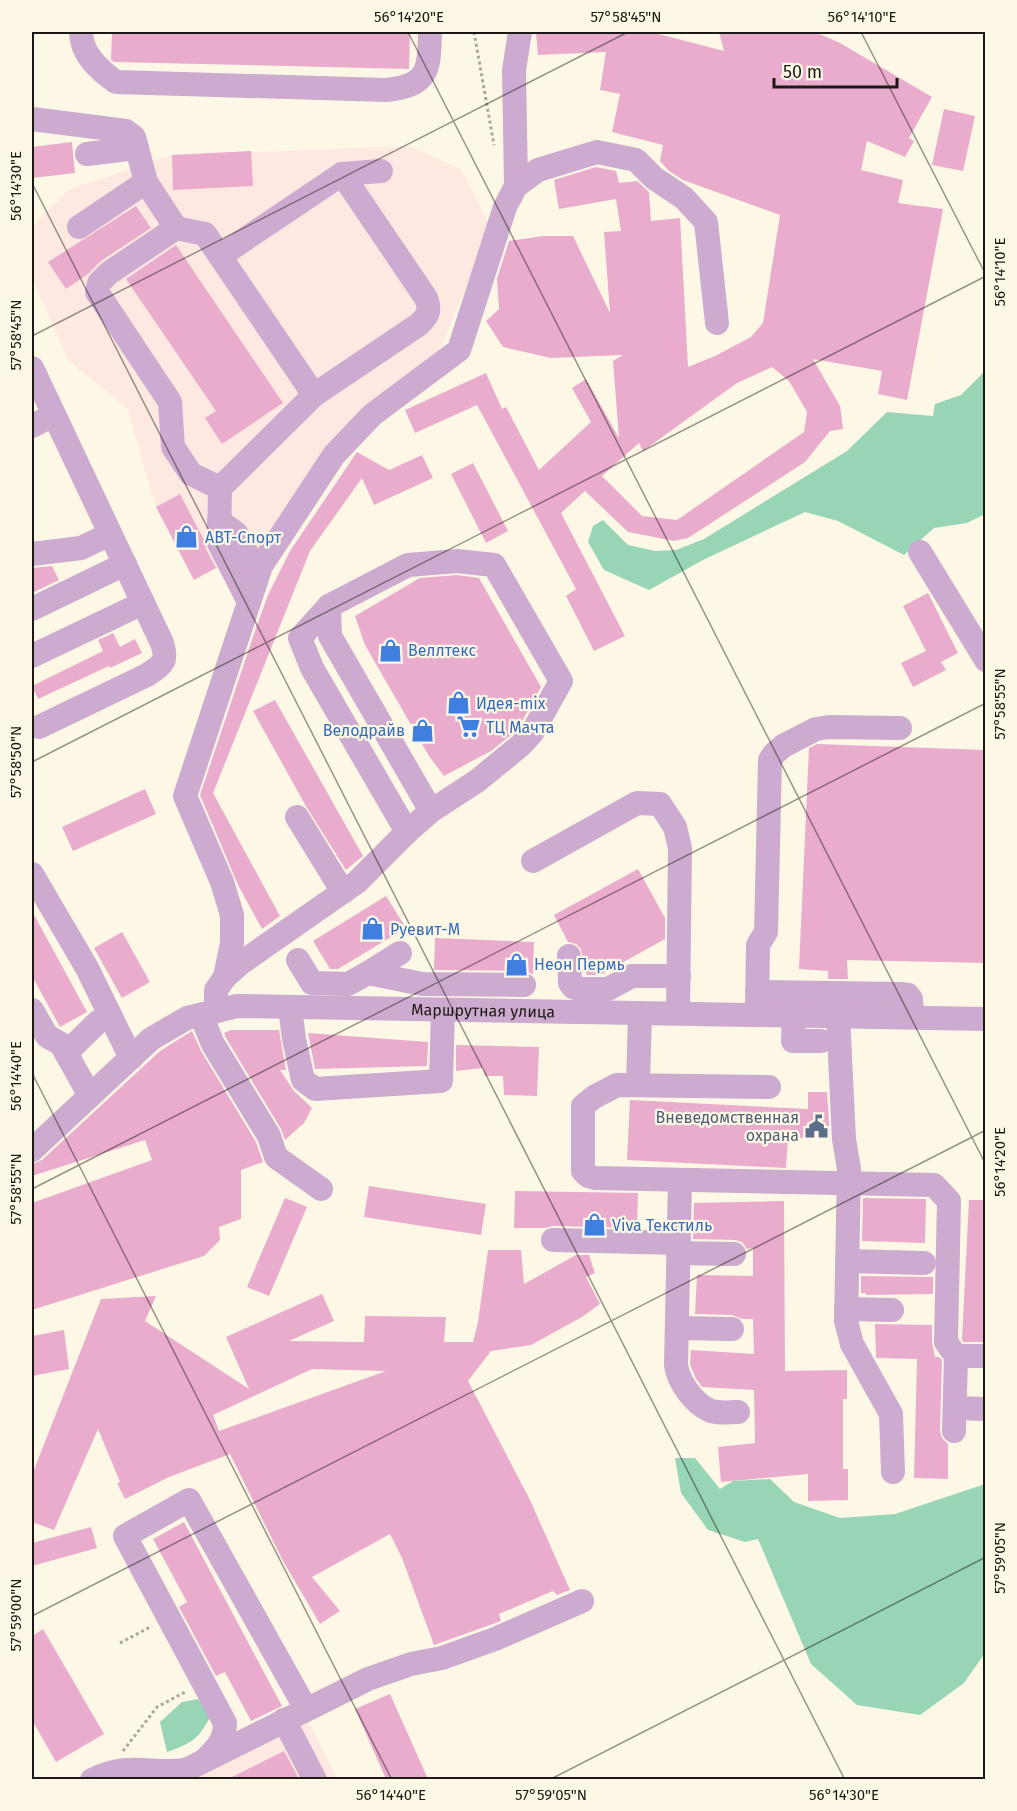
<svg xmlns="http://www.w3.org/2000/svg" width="1017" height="1811" font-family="'Fira Sans',sans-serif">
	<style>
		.commercial { fill: #fde9e1 }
		.green { fill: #98d4b6 }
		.building { fill: #eaaccd; fill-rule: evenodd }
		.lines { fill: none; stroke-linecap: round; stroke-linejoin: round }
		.path { stroke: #aba799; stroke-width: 3; stroke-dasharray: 3 3; stroke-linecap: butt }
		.minor { stroke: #cdaacf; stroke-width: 24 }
		.ticks { fill: none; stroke: #1b1913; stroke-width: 1.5; stroke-opacity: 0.45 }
		.labels { text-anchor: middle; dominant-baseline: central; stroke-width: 4.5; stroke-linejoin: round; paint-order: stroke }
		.shop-label { font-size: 16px; fill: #366cbe; stroke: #fdf8e5; text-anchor: start }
		.street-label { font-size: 16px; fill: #1b1913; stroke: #fdf8e5 }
		.service-label { font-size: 16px; fill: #4e5e75; stroke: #fdf8e5; text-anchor: end }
		.neatline { fill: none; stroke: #1b1913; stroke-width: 2 }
		.ticks-label { font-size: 15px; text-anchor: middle; fill: #1b1913 }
	</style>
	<rect width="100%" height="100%" fill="#fdf8e5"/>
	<g class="commercial">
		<polygon points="409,146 461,169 491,228 439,351 257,554 218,567 194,580 156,507 127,408 69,361 32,279 32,226 70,189 172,155"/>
		<polygon points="309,1723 337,1779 185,1780 268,1738"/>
	</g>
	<g class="green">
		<polygon points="985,371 985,514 967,523 934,528 904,555 838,521 805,512 703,560 649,590 604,570 588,542 593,526 603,520 628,545 655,551 676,550 704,539 847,451 887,412 933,416 935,404 961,395"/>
		<polygon points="675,1458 695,1458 720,1489 733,1481 770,1479 794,1502 840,1518 895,1514 985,1484 985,1653 964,1683 920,1715 857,1705 811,1664 758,1539 745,1542 708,1530 681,1493"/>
		<path d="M198,1699L211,1715C200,1738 191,1744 167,1752L160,1722L182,1702Z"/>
	</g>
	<g class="building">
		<polygon points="112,32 410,32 409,69 114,62 111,60"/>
		<path d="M536,32H651L724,51L719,32H815L840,43L932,97L909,138L914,141L905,157L867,141L861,170L903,180L898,203L943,209L907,400L878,394L882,371L813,359L840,406L843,429L830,431L805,462L688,538L674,541L628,532L585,491L561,513L625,636L594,651L566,596L576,589L477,405L415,433L405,410L486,373L502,409L506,407L539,470L591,422L572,388L586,379L619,438L613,361L623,355L551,358L503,347L486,321L499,309L497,279L509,241L543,236H573L610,313L604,232L621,231L616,199L559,209L554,180L596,167L616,171L619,183L637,181L649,192L651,221L680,218L688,367L715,356L751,337L763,323L780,215L683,180L669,171L660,161L663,145L612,132L620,94L600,90L606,52L538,55ZM772,367L789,381L807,412L804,432L677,520L642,516L602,476L639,443L643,451L737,383Z"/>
		<polygon points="944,109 975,116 963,171 932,165"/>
		<polygon points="72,142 75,173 32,178 32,147"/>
		<polygon points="251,151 253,186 173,190 172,155"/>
		<polygon points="136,206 151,228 101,261 88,274 66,289 48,262"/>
		<polygon points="176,245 283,403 222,444 205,418 216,411 126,279"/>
		<polygon points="357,452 389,470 422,455 433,478 374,505 362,478 310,551 213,793 280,916 262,929 238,885 200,795 256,628 268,595 290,551"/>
		<polygon points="473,463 508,531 486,543 451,474"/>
		<polygon points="180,494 205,542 206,549 216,568 194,580 156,507"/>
		<polygon points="52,566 59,580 32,593 32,568"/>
		<polygon points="457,575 479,578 541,687 520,725 511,735 491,751 444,776 429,756 365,645 355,616 420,578"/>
		<polygon points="928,593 958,653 941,662 946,670 913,687 901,663 926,651 903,606"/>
		<polygon points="113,633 120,647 135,639 142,653 110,668 109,666 38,699 32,686 103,651 98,640"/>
		<polygon points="275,700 363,856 346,870 307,808 253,711"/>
		<polygon points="817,744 986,750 986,963 847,960 848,979 828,979 828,971 799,969 809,748"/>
		<polygon points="145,789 156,814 73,851 62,827"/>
		<polygon points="638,869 665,918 665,939 600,975 587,975 584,970 581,949 576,944 568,942 554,915"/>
		<polygon points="386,896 406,928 338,969 330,969 313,941"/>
		<polygon points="32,911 87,1012 60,1027 32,976"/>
		<polygon points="122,932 150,982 122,998 94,948"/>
		<polygon points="435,938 534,942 533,974 524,971 434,970"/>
		<polygon points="231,1030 279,1030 286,1070 280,1070 294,1091 312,1108 304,1123 285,1140 281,1129 226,1038 224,1033"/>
		<polygon points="192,1031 201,1051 256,1142 263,1162 241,1170 241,1219 219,1227 220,1240 204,1256 32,1310 32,1203 152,1160 145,1140 32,1176 32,1164 42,1160 160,1051"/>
		<polygon points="308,1033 428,1042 427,1066 315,1069"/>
		<polygon points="456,1045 539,1047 537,1096 504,1095 503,1076 485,1076 483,1068 456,1071"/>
		<polygon points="808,1092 827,1092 830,1138 788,1138 786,1168 627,1160 630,1100 808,1109"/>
		<polygon points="369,1186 486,1204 481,1235 364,1217"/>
		<polygon points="515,1191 638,1193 637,1228 553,1226 545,1228 514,1228"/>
		<polygon points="285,1198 307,1207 269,1296 247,1287"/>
		<polygon points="863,1198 926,1199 925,1243 862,1241"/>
		<polygon points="969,1200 986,1200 986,1342 963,1342 962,1339"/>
		<polygon points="784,1201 785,1371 847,1370 847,1399 843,1399 843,1469 848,1469 848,1500 808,1501 808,1474 721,1482 718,1447 755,1443 754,1390 702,1387 695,1377 690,1364 691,1350 754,1354 753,1319 742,1319 732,1315 695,1314 697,1275 753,1276 753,1248 747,1249 742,1242 735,1240 693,1239 694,1203"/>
		<path d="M488,1250H521L524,1284L576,1255H589L595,1273L586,1277L600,1304L582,1317L531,1345L491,1351L468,1381L530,1500L570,1590L557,1595L553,1591L499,1614L501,1621L434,1645L402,1558L390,1534L312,1577L340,1611L320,1624L283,1561L230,1454L169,1477L125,1499L117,1483L120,1482L98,1429L54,1530L32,1522V1475L101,1299L156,1296L145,1321L249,1389L226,1337L322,1294L334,1321L289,1341L364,1342L365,1316L446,1317L444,1342H473L478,1322ZM312,1369L386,1371L219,1431L213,1415Z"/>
		<polygon points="861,1276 933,1277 933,1294 866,1295 866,1293 861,1293"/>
		<polygon points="875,1324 932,1325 932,1342 935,1357 939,1357 942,1360 940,1431 942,1438 948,1444 948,1479 914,1478 917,1359 876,1358"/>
		<polygon points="64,1330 69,1369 32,1376 32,1336"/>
		<polygon points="184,1522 282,1706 251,1721 225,1672 216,1676 179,1607 187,1602 153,1539"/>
		<polygon points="91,1527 97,1548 32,1566 32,1543"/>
		<polygon points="43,1629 104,1734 56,1762 32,1720 32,1636"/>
		<polygon points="390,1694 428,1779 386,1779 355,1709"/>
		<polygon points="284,1751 299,1779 228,1779"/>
	</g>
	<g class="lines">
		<g class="path">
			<polyline points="474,32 494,145"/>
			<polyline points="120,1643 152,1626"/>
			<polyline points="123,1751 157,1707 187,1691"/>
		</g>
		<g class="minor">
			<path d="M81,32C81,54 99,70 116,82L386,90C430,86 429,68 430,32"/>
			<polyline points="32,119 126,131 134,137 146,182 176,228 109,273 99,283 97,292 170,402 173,447 191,474 220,488 219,543 249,602"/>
			<polyline points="87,154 137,148"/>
			<polyline points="516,186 538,170 597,152 636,160 654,178 684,198 706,222 717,323"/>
			<polyline points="79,227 146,182"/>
			<polyline points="176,228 205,234 314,395"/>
			<polyline points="220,256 342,174 381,171"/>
			<path d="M32,368L162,643C168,662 163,664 147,675L39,727"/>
			<polyline points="32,426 54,415"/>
			<path d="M220,488L314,395L418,325C428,316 431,311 426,298L342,174"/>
			<polyline points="219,521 236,533 258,574"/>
			<polyline points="920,552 986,660"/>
			<polyline points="32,554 81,548 110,534"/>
			<polyline points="329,606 300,638 312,668 407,832"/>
			<polyline points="32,609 125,564"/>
			<polyline points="32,656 143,603"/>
			<polyline points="297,817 343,892"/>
			<polyline points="533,861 637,803 660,804 675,827 680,848 678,1013"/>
			<polyline points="32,874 87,968 131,1058"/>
			<polyline points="400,953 368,973 422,984 524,985"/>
			<polyline points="569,956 570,983 573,987 579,989 608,989 632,976 679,976"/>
			<polyline points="298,960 312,983 348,984 368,973"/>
			<polyline points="225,977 241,963 357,882 407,832 431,811 477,781 521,745 532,733 561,681 494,565 457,561 408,565 329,606 330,636 431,811"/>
			<polyline points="757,992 901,994 908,995 911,999 912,1016"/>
			<polyline points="290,1007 294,1039 303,1080 315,1089 441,1081 443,1010"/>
			<polyline points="32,1010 47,1036 61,1044 90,1096"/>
			<polyline points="216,1011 216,990 225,977 232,943 232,915 222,882 185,796 261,566 334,455 372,415 459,350 505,207 516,186 514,70 520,32"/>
			<polyline points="757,1014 758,945 766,932 770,760 774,754 783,746 816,729 829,727 900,728"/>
			<polyline points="201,1015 213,1044 269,1136 276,1157 321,1189"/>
			<polyline points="794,1015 793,1041 821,1041"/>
			<polyline points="838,1015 844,1139 849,1169 846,1321 852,1344 891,1414 893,1472"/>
			<polyline points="66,1053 98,1022 110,1016"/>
			<polyline points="638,1085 640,1013"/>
			<polyline points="769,1087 617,1085 594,1097 583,1106 583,1171 588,1176 595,1178 934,1185 949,1201 946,1342 956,1356 954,1431"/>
			<path id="s1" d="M32,1150L151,1039L187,1018L237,1006L986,1019"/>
			<path d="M680,1180L676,1365C678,1381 693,1403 709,1410C717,1414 729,1412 738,1412"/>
			<polyline points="553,1240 679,1243"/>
			<polyline points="678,1253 734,1254"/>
			<polyline points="847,1261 924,1263"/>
			<polyline points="846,1309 892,1310"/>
			<polyline points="677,1328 732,1329"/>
			<polyline points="956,1356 986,1356"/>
			<polyline points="955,1408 986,1409"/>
			<polyline points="284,1720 315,1780"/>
			<path d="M205,1760C217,1748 225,1740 225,1723L125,1536L189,1500L306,1709"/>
			<path d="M92,1780C130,1761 149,1775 186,1770L368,1679L411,1664L442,1658L495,1639L582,1601"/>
		</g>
	</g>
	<path class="ticks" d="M408,32L986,1165M861,32L986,275M32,183L845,1780M32,336L628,32M32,762L986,276M32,1073L392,1780M32,1189L986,703M32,1616L986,1130M549,1780L986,1557"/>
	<defs>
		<symbol id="shop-bare" viewBox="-9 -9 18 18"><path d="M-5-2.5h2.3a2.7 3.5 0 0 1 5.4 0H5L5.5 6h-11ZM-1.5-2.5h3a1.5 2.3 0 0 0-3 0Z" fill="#3f7fe0" stroke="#fdf8e5" stroke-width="2.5" paint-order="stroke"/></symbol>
		<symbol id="supermarket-bare" viewBox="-9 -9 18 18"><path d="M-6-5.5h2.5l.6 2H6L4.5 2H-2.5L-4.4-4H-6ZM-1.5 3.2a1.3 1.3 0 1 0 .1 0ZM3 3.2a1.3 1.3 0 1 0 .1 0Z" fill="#3f7fe0" stroke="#fdf8e5" stroke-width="2.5" paint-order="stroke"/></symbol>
		<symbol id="civic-bare" viewBox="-9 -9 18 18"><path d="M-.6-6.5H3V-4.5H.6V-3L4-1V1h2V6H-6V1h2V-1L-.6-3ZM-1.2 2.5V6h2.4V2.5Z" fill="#5c6f8a" stroke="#fdf8e5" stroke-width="2.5" paint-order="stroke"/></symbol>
	</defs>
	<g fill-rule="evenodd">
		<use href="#shop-bare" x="170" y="520" width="33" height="33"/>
		<use href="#shop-bare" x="374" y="634" width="33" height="33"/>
		<use href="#shop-bare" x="442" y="686" width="33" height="33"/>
		<use href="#supermarket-bare" x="452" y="710" width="33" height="33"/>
		<use href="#shop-bare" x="406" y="714" width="33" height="33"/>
		<use href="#shop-bare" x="356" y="912" width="33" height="33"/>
		<use href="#shop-bare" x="500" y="948" width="33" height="33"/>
		<use href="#civic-bare" x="800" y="1110" width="33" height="33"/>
		<use href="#shop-bare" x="578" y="1208" width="33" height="33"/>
	</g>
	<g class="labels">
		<g class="shop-label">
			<text x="205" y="537">АВТ-Спорт</text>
			<text x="408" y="650">Веллтекс</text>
			<text x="476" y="703">Идея-mix</text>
			<text x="486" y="727">ТЦ Мачта</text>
			<text x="405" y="730" text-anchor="end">Велодрайв</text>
			<text x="390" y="929">Руевит-М</text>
			<text x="534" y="964">Неон Пермь</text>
			<text x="612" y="1225">Viva Текстиль</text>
		</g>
		<g class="street-label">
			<text stroke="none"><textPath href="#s1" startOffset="502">Маршрутная улица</textPath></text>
		</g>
		<g class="service-label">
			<text x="799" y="1117">Вневедомственная<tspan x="799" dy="18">охрана</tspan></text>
		</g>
	</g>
	<rect width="1017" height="1811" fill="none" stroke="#fdf8e5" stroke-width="66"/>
	<path d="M774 78v9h123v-9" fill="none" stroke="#1b1913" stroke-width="3"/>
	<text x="783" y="78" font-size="18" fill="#1b1913" stroke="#fdf8e5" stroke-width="4.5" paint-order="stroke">50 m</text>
	<rect x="33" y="33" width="951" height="1745" class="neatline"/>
	<g class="ticks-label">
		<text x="409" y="22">56°14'20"E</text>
		<text x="626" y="22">57°58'45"N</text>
		<text x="862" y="22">56°14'10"E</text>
		<text transform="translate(16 186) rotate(-90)" y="5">56°14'30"E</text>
		<text transform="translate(1000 272) rotate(-90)" y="5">56°14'10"E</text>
		<text transform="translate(16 335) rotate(-90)" y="5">57°58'45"N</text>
		<text transform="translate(1000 704) rotate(-90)" y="5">57°58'55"N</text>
		<text transform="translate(16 762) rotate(-90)" y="5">57°58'50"N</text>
		<text transform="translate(16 1076) rotate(-90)" y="5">56°14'40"E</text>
		<text transform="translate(1000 1162) rotate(-90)" y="5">56°14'20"E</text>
		<text transform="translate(16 1189) rotate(-90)" y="5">57°58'55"N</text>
		<text transform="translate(1000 1558) rotate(-90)" y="5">57°59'05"N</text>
		<text transform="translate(16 1615) rotate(-90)" y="5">57°59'00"N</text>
		<text x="391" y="1800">56°14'40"E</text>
		<text x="551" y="1800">57°59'05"N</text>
		<text x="844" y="1800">56°14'30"E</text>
	</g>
</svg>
